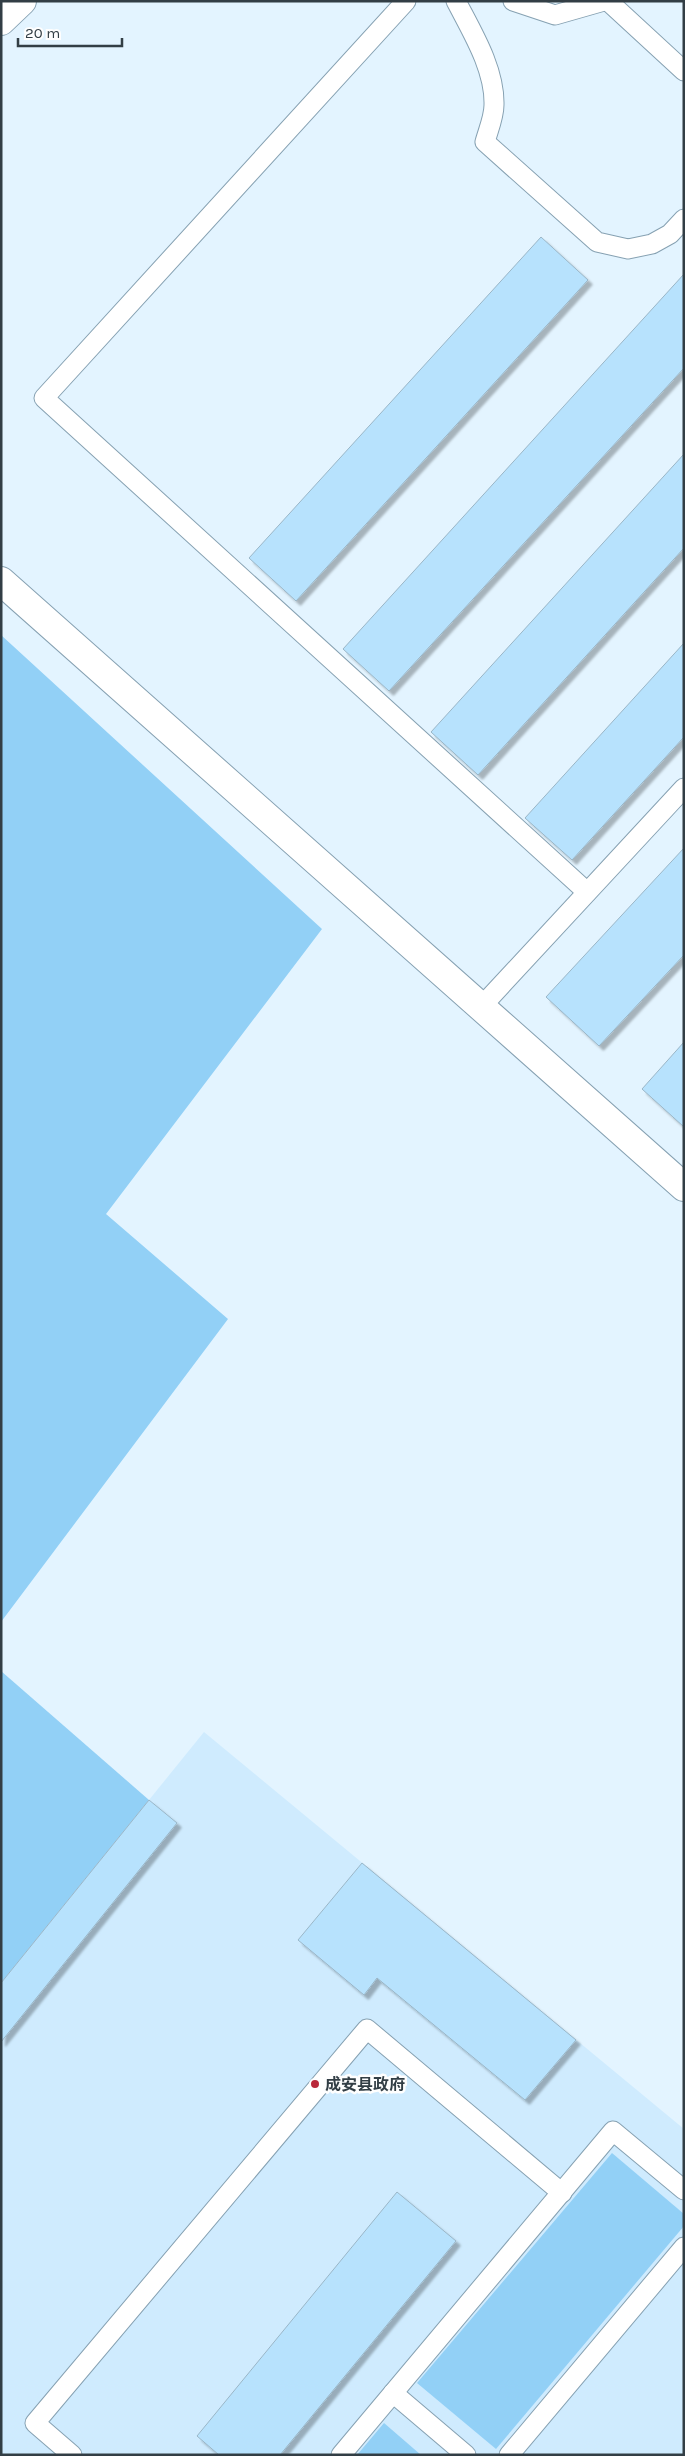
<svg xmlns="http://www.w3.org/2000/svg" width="685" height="2456" font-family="Karla,'Noto Sans SC',sans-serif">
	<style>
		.built { fill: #cfebfe }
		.green { fill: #92d0f6 }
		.building { fill: #b7e2fd; stroke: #9ab6c7; filter: url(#shadow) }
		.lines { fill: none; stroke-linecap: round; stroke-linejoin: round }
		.lane-casing { stroke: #86a1b2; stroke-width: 21 }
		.street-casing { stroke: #86a1b2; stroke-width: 30 }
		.secondary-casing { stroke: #86a1b2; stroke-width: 30 }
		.lane { stroke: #fff; stroke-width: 19 }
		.street { stroke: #fff; stroke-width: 28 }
		.secondary { stroke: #fff; stroke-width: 28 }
		.poi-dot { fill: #b9273a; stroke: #fefefe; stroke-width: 2 }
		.labels { text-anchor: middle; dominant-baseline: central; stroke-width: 5; stroke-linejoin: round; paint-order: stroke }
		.poi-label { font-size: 16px; font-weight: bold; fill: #323e45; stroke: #fefefe; text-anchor: start }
	</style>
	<defs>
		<filter id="shadow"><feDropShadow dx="4.5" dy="4.5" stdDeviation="1" flood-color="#0004"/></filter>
	</defs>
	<rect width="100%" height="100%" fill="#e3f4ff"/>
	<polygon class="built" points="204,1732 684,2129 684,2455 1,2455 1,1983"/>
	<g class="green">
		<polygon points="1,635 322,929 106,1214 228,1319 1,1622"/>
		<polygon points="1,1671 149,1800 1,1983"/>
		<polygon points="612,2153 684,2214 684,2226 496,2449 417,2383"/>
		<polygon points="384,2423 421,2455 357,2455"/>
	</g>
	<g class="building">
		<polygon points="541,237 588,280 296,601 249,558"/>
		<polygon points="684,274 684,368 389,691 343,649"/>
		<polygon points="684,454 684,548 478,775 431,732"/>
		<polygon points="684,643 684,737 572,860 525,818"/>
		<polygon points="684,848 684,955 599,1046 546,997"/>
		<polygon points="684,1042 684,1127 642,1089"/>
		<polygon points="149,1800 177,1823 1,2042 1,1983"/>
		<polygon points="362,1863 576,2040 525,2100 377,1978 364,1995 298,1940"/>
		<polygon points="397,2192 456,2241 280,2455 219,2455 197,2436"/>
	</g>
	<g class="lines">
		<defs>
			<g id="lane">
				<polyline points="406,1 44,398 587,892"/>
				<path d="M456,1C472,32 495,69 494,105C494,117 488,131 485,142L597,242L628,249L652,244L670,234L684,219"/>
				<polyline points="513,1 555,15 604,1"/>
				<polyline points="608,1 684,71"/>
				<polyline points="481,1007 684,788"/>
				<polyline points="393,2393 466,2455"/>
				<polyline points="72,2455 35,2423 367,2029 562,2193"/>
				<polyline points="341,2455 613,2131 684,2190"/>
				<polyline points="509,2455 684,2247"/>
			</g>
			<polyline id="street" points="1,581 684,1187"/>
			<polyline id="secondary" points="1,21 22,1"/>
		</defs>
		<use href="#lane" class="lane-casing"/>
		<use href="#street" class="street-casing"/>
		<use href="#secondary" class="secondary-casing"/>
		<use href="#lane" class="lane"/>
		<use href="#street" class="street"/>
		<use href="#secondary" class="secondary"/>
	</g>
	<circle class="poi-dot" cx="315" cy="2084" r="5"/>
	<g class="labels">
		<g class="poi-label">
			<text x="325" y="2084">成安县政府</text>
		</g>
	</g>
	<rect width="685" height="2456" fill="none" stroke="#323e45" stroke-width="5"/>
	<path d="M18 38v8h104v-8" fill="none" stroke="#323e45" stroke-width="2.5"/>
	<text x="25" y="38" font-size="15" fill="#323e45" stroke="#fefefe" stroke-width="4" paint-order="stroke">20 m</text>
</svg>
